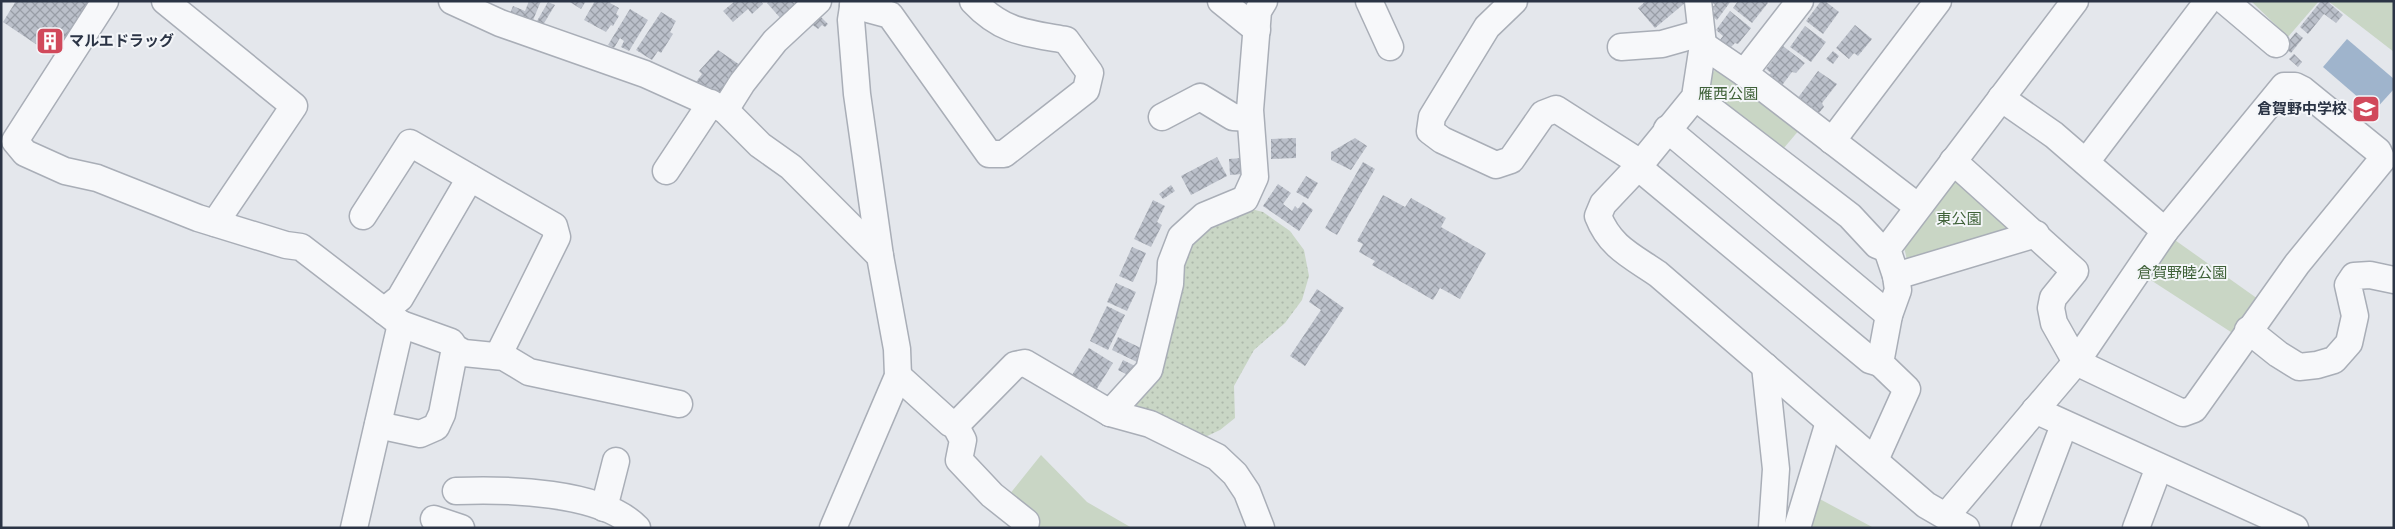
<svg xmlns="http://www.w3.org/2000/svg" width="2395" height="529" font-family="Roboto,'Noto Sans JP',sans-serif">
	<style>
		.grass { fill: url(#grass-dots) }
		.green { fill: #c9d6c5 }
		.water { fill: #9fb4cc }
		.building { fill: url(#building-cross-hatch) }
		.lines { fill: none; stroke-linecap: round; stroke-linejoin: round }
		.minor-casing { stroke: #a9aeb7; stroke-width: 29 }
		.minor { stroke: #f7f8fa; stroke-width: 26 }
		.labels { text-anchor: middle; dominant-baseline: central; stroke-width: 4; stroke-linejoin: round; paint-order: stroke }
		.poi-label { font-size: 15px; font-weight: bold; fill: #2b3445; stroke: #f4f6f9; text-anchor: start }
		.park-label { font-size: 15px; fill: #3f6138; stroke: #f4f6f9 }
	</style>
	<defs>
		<pattern id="grass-dots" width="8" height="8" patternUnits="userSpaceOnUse" patternTransform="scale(1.25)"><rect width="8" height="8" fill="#c9d6c5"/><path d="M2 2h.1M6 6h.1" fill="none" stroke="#adb8ab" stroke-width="1.8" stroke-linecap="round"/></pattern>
		<pattern id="building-cross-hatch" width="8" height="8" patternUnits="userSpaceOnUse" patternTransform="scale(1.25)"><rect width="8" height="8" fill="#bbc0ca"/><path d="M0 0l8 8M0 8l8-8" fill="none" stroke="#989da6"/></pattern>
	</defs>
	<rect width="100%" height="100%" fill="#e4e7ec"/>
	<polygon class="grass" points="1243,207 1263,212 1290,231 1304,250 1309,276 1302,300 1285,323 1254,350 1234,386 1235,418 1220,430 1205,437 1154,411 1125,405 1186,242"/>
	<g class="green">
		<polygon points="2251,1 2319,1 2288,37"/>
		<polygon points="2328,1 2394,1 2394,52"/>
		<polygon points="1727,69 1800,129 1778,155 1707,102 1707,80 1715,70"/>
		<polygon points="1955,171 2017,226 1909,268 1902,239"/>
		<polygon points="2172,238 2258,299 2234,334 2146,277"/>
		<polygon points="1041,455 1087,502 1132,528 1040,528 1005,500"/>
		<polygon points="1816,497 1874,528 1805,528"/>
	</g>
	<polygon class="water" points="2347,39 2394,79 2394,89 2374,111 2323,67"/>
	<g class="building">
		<polygon points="16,1 95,1 58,59 3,22"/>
		<polygon points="529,1 541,1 531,25 509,16 513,6 525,11"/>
		<polygon points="568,1 586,1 581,9"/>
		<polygon points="595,1 611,1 610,3 619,8 616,14 619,16 613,26 611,25 606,32 584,20"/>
		<polygon points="735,1 761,1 763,4 752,14 748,9 733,22 723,11"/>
		<polygon points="770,1 792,1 797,7 782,20 767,3"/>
		<polygon points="1646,1 1684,1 1685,3 1655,28 1638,8"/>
		<polygon points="1711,1 1731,1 1717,20 1711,15 1715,11 1711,8 1715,5"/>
		<polygon points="1738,1 1766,1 1768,3 1752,23 1733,8"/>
		<polygon points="1821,1 1825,1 1839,12 1823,34 1806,21"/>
		<polygon points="2321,1 2327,1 2343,15 2336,23 2324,14 2308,34 2300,27"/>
		<polygon points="548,2 555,5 543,25 537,21"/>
		<polygon points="630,9 648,20 629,51 621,47 624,41 620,38 614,48 608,45"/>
		<polygon points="815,11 828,24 825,27 822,25 818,29 810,23"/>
		<polygon points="1730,11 1751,28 1738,44 1735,43 1729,49 1719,41 1723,36 1716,30"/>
		<polygon points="661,12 676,21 670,32 673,34 661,53 658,51 652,60 636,50"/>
		<polygon points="1855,25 1872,39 1858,56 1854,53 1849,59 1836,48"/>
		<polygon points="1805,26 1826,42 1811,62 1790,47"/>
		<polygon points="2296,32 2303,38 2291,53 2284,47"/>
		<polygon points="1783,46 1805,63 1796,73 1792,72 1780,88 1766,78 1771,73 1766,69"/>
		<polygon points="718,50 740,65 721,97 696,82 702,74 699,71"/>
		<polygon points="1833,51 1839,56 1833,64 1826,59"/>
		<polygon points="2294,54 2302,62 2298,67 2289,59"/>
		<polygon points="1818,71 1837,84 1822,103 1824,107 1818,114 1797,99"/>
		<polygon points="1296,138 1296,158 1271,159 1271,139"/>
		<polygon points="1355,138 1367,146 1351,170 1331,160 1331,152"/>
		<polygon points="1217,157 1227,176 1191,195 1181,176"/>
		<polygon points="1242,158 1243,174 1230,175 1229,159"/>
		<polygon points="1363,162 1375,169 1337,235 1325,228"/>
		<polygon points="1306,176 1318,183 1308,199 1296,192"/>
		<polygon points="1278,184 1291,193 1283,204 1292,211 1295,206 1298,209 1303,202 1313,210 1299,231 1263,206"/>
		<polygon points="1171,185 1175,191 1163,199 1159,194"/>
		<polygon points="1383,195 1405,207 1411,198 1446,218 1441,227 1486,253 1460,299 1440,288 1433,300 1372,265 1375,261 1359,252 1363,244 1357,241"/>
		<polygon points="1153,200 1165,206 1157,222 1162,225 1151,247 1134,239"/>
		<polygon points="1132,247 1146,253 1133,282 1119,276"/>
		<polygon points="1116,283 1136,292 1127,311 1107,302"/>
		<polygon points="1317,289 1344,308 1305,366 1290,356 1321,310 1309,302"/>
		<polygon points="1107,306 1125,315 1108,350 1090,341"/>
		<polygon points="1118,337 1143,349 1137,362 1112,350"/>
		<polygon points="1089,348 1113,363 1091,398 1067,383"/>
		<polygon points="1123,360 1135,366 1130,376 1118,370"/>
	</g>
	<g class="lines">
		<defs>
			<g id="minor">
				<polyline points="105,1 15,141 25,153 65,171 97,178 198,218 286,245 301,247 401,324 451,342 455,348 464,353 504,357 529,372 679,404"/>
				<polyline points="165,1 294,106 215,223"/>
				<polyline points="452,1 500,23 645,74 725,110 760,145 791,167 880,256"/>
				<polyline points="1221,1 1257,30"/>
				<polyline points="1369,1 1390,47"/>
				<polyline points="1514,1 1487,27 1432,117 1430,131 1442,140 1496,165 1511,160 1543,114 1556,109 1631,157 1638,167 1870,360 1880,363"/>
				<path d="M1698,1L1703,45L1695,97L1638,167L1603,204L1598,216C1610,247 1632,256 1658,274L1926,505L1966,528"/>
				<polyline points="2225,1 2276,44"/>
				<path d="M853,5L890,15L989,154H1004L1086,90L1090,73L1066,40C1026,33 1002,32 973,1"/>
				<polyline points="1703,45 1744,73 1917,206"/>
				<polyline points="1621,47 1662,44 1701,33"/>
				<polyline points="1744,73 1800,1"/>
				<polyline points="1695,97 1850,216 1877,245 1887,249"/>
				<polyline points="725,110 742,83 775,41 818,1"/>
				<polyline points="1162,117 1200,97 1233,117 1250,118"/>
				<polyline points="1667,129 1889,315"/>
				<polyline points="1832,141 1938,1"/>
				<polyline points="1953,161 2075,271 2053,298 2051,308 2054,323 2076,362 2183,413 2194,409 2297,264 2382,160 2378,151 2303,90 2295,86 2284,86 2165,231"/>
				<polyline points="2086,162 2208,1"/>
				<polyline points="666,171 711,103"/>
				<polyline points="363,216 410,143 554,226 557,237 498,356"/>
				<polyline points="1896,276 2036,234"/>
				<polyline points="384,311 400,298 470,178"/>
				<polyline points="2248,330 2278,354 2299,367 2317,365 2334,360 2349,343 2355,316 2348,285 2354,276 2370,275 2394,280"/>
				<polyline points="1765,366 1776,469 1772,528"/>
				<polyline points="898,376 950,423 960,421 1015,365 1025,363 1110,413 1150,424 1217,457 1235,474 1247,492 1261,528"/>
				<polyline points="2035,410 2295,528"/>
				<polyline points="1110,413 1149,370 1170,284 1171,263 1181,237 1204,216 1245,199 1255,177 1250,110 1258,11 1264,1"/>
				<polyline points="954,423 963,440 959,460 992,495 1026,522"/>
				<polyline points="378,425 420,434 436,427 442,414 455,348"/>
				<polyline points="1875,460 1907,389 1880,363 1889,315 1898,290 1896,276 1887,249 2075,1"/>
				<path d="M456,491C505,489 602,491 637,528"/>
				<polyline points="604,508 616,461"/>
				<polyline points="1946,516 2076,362 2165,231 2054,135 2001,98"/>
				<polyline points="434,519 461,528"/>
				<polyline points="354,528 401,324"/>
				<polyline points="833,528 898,376 897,349 880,256 857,94 851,20 854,1"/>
				<polyline points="1797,528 1829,422"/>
				<polyline points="2025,528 2064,425"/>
				<polyline points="2136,528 2159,467"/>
			</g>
		</defs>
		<use href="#minor" class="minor-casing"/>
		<use href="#minor" class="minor"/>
	</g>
	<defs>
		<symbol id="building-square" viewBox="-11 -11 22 22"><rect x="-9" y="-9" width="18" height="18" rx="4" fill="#d1495b" stroke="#f4f6f9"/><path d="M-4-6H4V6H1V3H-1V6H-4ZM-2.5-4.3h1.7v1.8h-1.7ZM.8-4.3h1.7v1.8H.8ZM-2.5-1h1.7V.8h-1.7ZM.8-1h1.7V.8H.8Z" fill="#fff"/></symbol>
		<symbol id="school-square" viewBox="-11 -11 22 22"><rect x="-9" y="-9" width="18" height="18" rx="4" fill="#d1495b" stroke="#f4f6f9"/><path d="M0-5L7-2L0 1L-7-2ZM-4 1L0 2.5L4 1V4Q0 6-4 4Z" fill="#fff"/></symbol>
	</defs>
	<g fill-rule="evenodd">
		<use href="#building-square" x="34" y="25" width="32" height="32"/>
		<use href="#school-square" x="2350" y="93" width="32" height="32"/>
	</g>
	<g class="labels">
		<g class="poi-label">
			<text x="69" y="41">マルエドラッグ</text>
			<text x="2347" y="109" text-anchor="end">倉賀野中学校</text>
		</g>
		<g class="park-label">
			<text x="1728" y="94">雁西公園</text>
			<text x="1959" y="219">東公園</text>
			<text x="2182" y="273">倉賀野睦公園</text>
		</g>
	</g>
	<rect width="2395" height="529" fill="none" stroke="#2b3445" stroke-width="5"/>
</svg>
